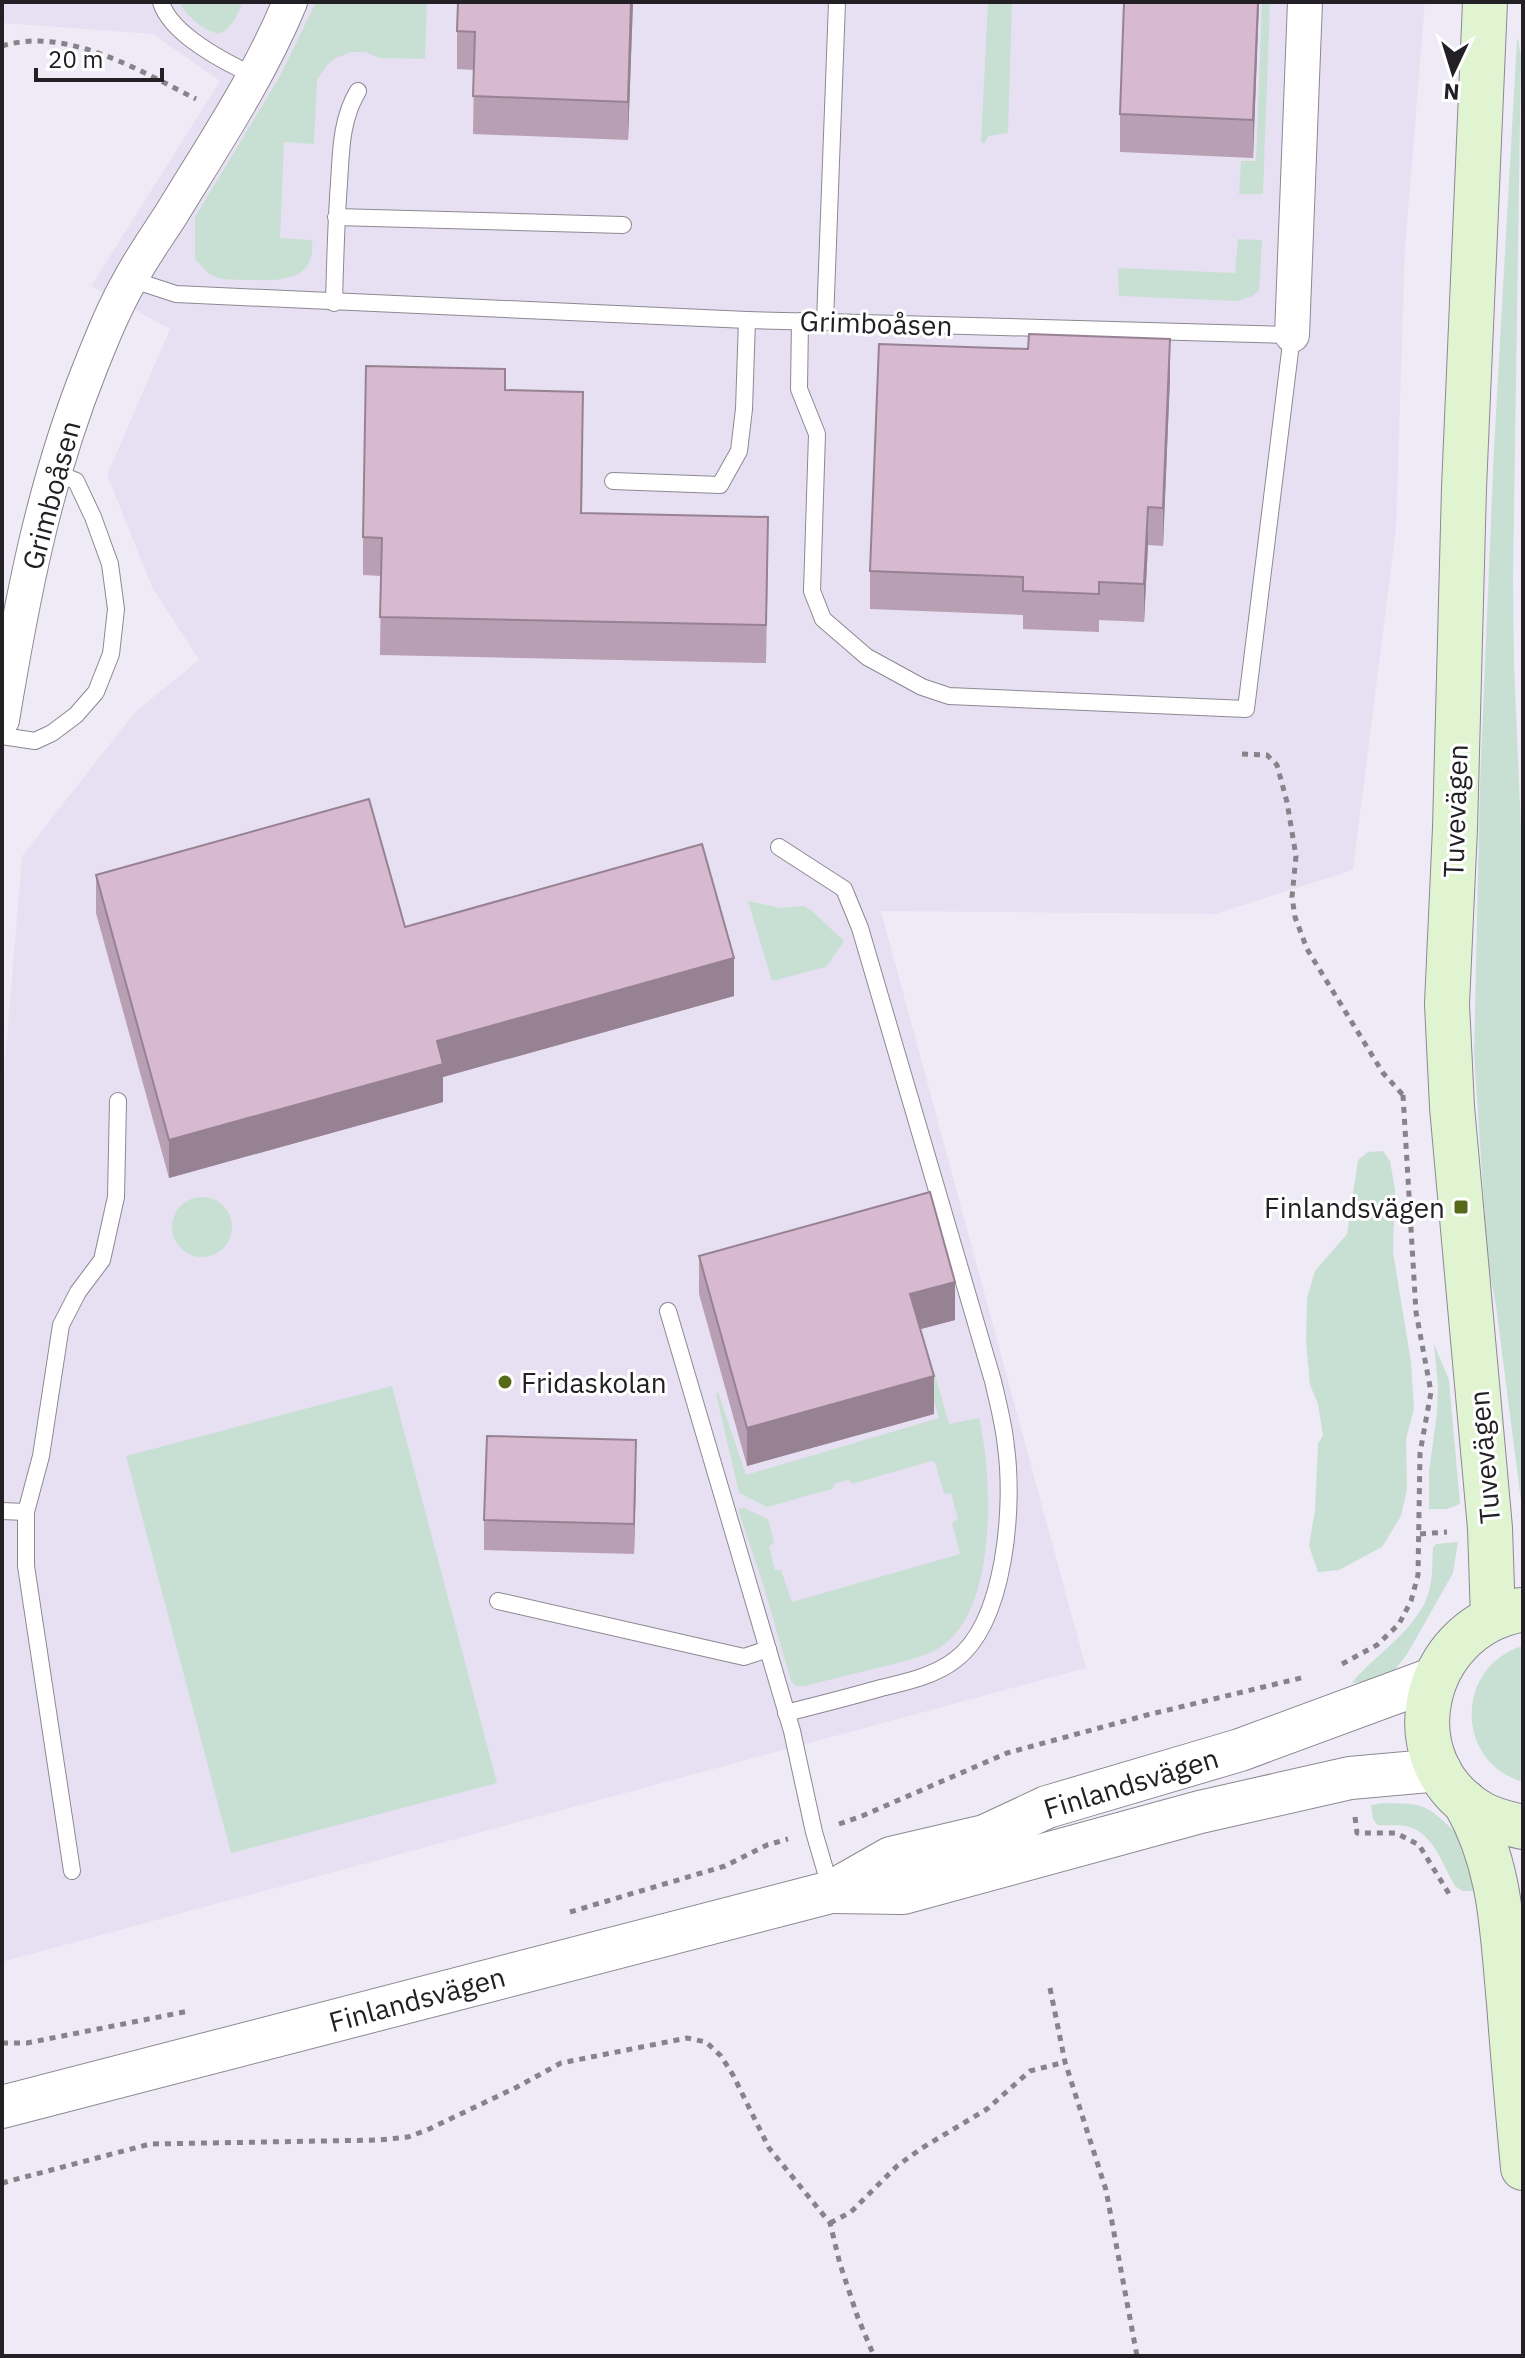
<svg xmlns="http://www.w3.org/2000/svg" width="1525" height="2358" font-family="'IBM Plex Sans',sans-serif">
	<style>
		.built { fill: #e7e0f2 }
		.green { fill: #c8e0d3 }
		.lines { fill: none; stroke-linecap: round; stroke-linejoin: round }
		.service-casing { stroke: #8c8892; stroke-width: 18 }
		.minor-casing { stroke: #8c8892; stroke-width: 36 }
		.tertiary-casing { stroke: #8c8892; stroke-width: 44 }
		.secondary-casing { stroke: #8c8892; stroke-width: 46 }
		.path { stroke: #86838a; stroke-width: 5; stroke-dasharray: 6 6; stroke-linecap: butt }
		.service { stroke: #fff; stroke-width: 16 }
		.minor { stroke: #fff; stroke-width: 34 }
		.tertiary { stroke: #fff; stroke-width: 42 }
		.secondary { stroke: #e0f4d2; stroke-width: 44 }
		.wall { fill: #b99fb3 }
		.shaded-wall { fill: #968292 }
		.building { fill: #d7b9d0; stroke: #968292; stroke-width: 2 }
		.poi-dot { fill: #556b1a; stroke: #fff; stroke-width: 3 }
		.labels { text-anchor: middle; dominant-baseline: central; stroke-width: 6; stroke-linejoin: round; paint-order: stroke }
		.street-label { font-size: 28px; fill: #222024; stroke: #fff }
		.poi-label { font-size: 28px; fill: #222024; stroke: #fff; text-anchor: end }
	</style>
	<rect width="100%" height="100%" fill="#efebf6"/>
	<polygon class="built" points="2,2 1425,2 1405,248 1396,529 1353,870 1215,914 881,911 1086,1668 2,1962 2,1097 22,856 135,712 199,660 152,587 107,475 170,329 91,286 220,81 153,34 2,23"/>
	<g class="green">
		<path d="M179,2H243C237,14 232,30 218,34C200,28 189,18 179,2Z"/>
		<path d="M316,2H427L425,59L380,58L365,52H352L336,58L327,65L317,80L314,144L284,142L280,238L312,240C316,279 284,281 255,280C243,280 230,280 217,278L209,274L195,259V217L279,78Z"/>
		<polygon points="988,2 1012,2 1008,133 988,136 984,144 981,142"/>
		<polygon points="1262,2 1270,2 1263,194 1239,194 1241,161 1256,161"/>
		<polygon points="1517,39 1518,39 1521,57 1513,579 1514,664 1523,876 1523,1501 1521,1501 1496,1306 1488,1263 1474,1054 1480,783 1494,448"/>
		<polygon points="1238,239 1262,240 1259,290 1253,296 1237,301 1119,296 1118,268 1235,273"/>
		<polygon points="748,901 780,908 804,906 810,909 844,941 826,967 772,981"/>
		<polygon points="1383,1151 1390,1161 1395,1189 1393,1252 1411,1362 1414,1409 1406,1439 1407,1489 1401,1516 1382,1547 1339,1570 1318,1572 1309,1546 1315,1510 1318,1443 1323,1436 1318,1404 1310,1385 1306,1342 1307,1298 1315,1271 1347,1234 1358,1160 1368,1152"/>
		<circle cx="202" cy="1227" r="30"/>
		<polygon points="1434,1344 1449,1380 1460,1504 1447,1509 1429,1509 1429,1471 1437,1413 1438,1387"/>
		<path d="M923,1365L931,1367L934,1371L949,1424L979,1418C993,1476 998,1613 939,1648C922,1658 901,1662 881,1667C855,1673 830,1680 804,1686H796L791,1681L764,1587L738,1509L744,1508L768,1519L774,1543L769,1546L775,1570H781L792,1602L960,1554L952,1523L958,1519L951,1493L944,1494L935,1462L931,1461L852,1484L849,1480L836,1483L832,1489L767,1507L739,1493L716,1394L718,1392L746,1475L939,1418Z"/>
		<polygon points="392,1386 497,1783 231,1853 126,1456"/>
		<path d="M1458,1542L1453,1573L1406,1656L1392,1673L1372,1682L1352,1683C1375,1654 1419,1629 1429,1591C1433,1578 1432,1561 1433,1547L1436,1544Z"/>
		<path d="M1523,1646V1782C1454,1762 1455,1666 1523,1646Z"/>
		<path d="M1383,1803C1396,1804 1411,1802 1423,1807C1439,1813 1450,1830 1465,1839L1480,1891H1462L1455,1886C1443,1866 1434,1834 1409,1827C1399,1824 1387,1826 1377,1825L1373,1819L1371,1805Z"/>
	</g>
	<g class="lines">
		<defs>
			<g id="service">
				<path d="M161,2C170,34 226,63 255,76"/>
				<polyline points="336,217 623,225"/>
				<polyline points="130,279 176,294 747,320 825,322 1292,335 1246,709 949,696 922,687 867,657 823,619 812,591 817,434 799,389 800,321"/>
				<path d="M334,303C335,263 336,223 339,183C341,151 341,119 358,91"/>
				<polyline points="825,322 837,2"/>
				<polyline points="613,481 720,485 739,451 744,409 747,320"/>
				<polyline points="2,736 35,741 52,733 76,715 96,692 111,654 116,609 110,564 93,517 76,481 53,472"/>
				<path d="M779,847L844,889L860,928L993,1381C998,1403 1004,1425 1006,1447C1014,1505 1006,1622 955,1660C934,1676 906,1682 881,1688C849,1697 818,1705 786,1713"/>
				<polyline points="668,1311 792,1731 814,1832 831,1890"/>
				<polyline points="2,1511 26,1512"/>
				<polyline points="498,1601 744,1657 768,1649"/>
				<polyline points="72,1871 26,1566 26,1512 41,1456 61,1325 78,1292 102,1260 116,1197 118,1101"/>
			</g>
			<g id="minor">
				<polyline points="1292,335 1305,2"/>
				<path d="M2,720C22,599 44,483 90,368C102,338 114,308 130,280C142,257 158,235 172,213C214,144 259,77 290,2"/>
			</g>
			<g id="tertiary">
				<polyline points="832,1892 903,1893 1200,1812 1350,1778 1440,1770"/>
				<polyline points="2,2107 831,1892 891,1858 985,1836 1047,1807 1240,1750 1435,1678"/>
			</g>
			<g id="secondary">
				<polyline points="1485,2 1464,488 1455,828 1447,1004 1452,1107 1490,1528 1493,1618"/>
				<path d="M1520,1610C1420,1629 1391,1763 1482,1814C1495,1821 1509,1824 1523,1827"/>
				<path d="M1465,1802C1502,1867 1502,1931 1509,2003C1513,2058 1518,2113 1523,2168"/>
			</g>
		</defs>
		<use href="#service" class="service-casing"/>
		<use href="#minor" class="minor-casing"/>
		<use href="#tertiary" class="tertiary-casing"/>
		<use href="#secondary" class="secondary-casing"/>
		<g class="path">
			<path d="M2,46C67,26 140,71 196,99"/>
			<polyline points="1242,754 1267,755 1277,765 1287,802 1296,856 1292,897 1295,917 1307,949 1383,1073 1403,1095"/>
			<polyline points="1420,1534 1447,1532"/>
			<polyline points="1342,1664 1377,1645 1399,1624 1411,1601 1418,1575 1420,1453 1431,1392 1416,1312 1403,1095 1408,1095"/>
			<polyline points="1355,1817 1357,1833 1396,1833 1419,1845 1451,1897"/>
			<polyline points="839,1824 862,1816 1007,1753 1147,1715 1305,1677"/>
			<polyline points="570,1912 725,1866 767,1845 788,1839"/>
			<polyline points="1050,1988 1065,2062 1106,2190 1137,2356"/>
			<polyline points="2,2043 27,2043 189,2011"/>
			<polyline points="2,2183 150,2144 379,2140 408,2137 427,2130 517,2087 561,2063 687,2038 706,2042 721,2056 733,2075 769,2148 830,2223 840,2264 858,2318 874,2356"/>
			<polyline points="830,2223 851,2212 897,2166 922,2148 987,2109 1030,2071 1065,2062"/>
		</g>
		<use href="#service" class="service"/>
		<use href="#minor" class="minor"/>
		<use href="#tertiary" class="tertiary"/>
		<use href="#secondary" class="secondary"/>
	</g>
	<g class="wall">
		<polygon points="633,2 628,140 473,134 474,70 457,69 457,31"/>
		<polygon points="1259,2 1253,158 1120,152 1120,114"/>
		<polygon points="1170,377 1163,546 1148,545 1144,622 1099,620 1099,632 1023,629 1023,615 870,609 870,571"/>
		<polygon points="505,390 583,430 582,513 768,555 766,663 380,655 381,576 363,575 363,537"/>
		<polygon points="96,875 405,927 734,996 443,1077 443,1102 169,1178 96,913"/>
		<polygon points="699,1256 955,1320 920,1329 934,1414 747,1466 699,1294"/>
		<polygon points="636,1469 634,1554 484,1550 484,1520"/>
	</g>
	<g class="shaded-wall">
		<polygon points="631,2 633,2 628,140 628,102"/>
		<polygon points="1258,2 1259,2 1253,158 1253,120"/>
		<polygon points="1170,339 1170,377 1163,546 1163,508"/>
		<polygon points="1148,507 1148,545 1144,622 1144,584"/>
		<polygon points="734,958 734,996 443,1077 443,1102 169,1178 169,1140 437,1041"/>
		<polygon points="955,1282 955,1320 910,1332 910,1294"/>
		<polygon points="934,1376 934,1414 747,1466 747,1428"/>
		<polygon points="636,1440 636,1469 634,1554 634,1524"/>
	</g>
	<g class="building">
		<polygon points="458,2 631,2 628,102 473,96 475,32 457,31"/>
		<polygon points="1124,2 1258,2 1253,120 1120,114"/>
		<polygon points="1029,334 1170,339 1163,508 1148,507 1144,584 1099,582 1099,594 1023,591 1023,577 870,571 879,344 1028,349"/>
		<polygon points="366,366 505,369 505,390 583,392 581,513 768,517 766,625 380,617 382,538 363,537"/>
		<polygon points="369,799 405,927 702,844 734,958 437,1041 443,1064 169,1140 96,875"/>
		<polygon points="930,1192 955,1282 910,1294 934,1376 747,1428 699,1256"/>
		<polygon points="487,1436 636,1440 634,1524 484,1520"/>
	</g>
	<g class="poi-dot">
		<rect x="1453" y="1199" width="16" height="16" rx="4"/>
		<circle cx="505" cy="1382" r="8"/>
	</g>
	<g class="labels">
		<g class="street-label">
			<text transform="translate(876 323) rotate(2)">Grimboåsen</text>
			<text transform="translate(51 495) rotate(-75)">Grimboåsen</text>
			<text transform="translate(1455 811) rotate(-88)">Tuvevägen</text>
			<text transform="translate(1484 1457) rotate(-95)">Tuvevägen</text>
			<text transform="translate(1131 1783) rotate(-17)">Finlandsvägen</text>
			<text transform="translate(417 1999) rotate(-15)">Finlandsvägen</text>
		</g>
		<g class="poi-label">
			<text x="1445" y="1207">Finlandsvägen</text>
			<text x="521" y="1382" text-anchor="start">Fridaskolan</text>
		</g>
	</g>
	<rect width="1525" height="2358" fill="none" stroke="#222024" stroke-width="8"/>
	<g transform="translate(1453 72) rotate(184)" stroke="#ffffff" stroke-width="6" paint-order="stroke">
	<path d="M0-6L14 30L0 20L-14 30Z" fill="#222024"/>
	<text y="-12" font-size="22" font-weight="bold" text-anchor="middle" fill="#222024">N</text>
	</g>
	<path d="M36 68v12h126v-12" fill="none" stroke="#222024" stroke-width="4"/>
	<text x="48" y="68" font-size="24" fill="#222024" stroke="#ffffff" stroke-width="6" paint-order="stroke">20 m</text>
</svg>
